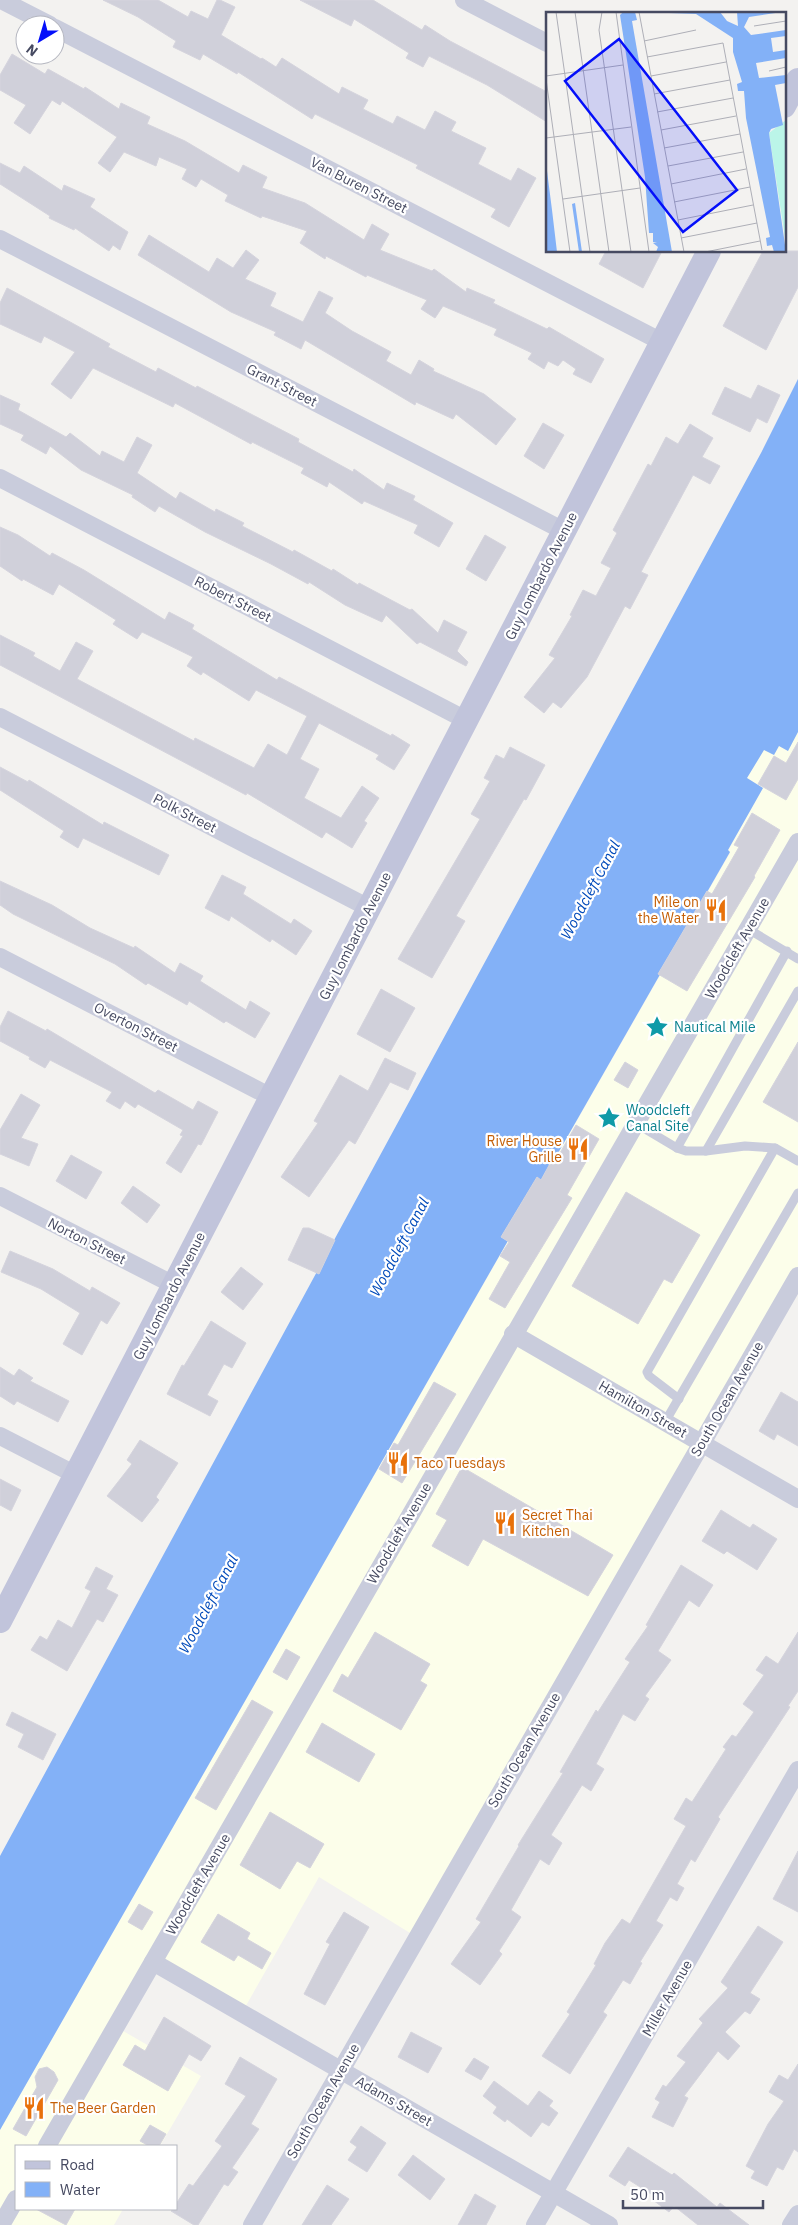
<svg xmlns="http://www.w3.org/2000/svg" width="798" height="2225" font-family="'IBM Plex Sans',sans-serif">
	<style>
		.commercial { fill: #fcfeea }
		.water { fill: #83b1f7 }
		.building { fill: #d0d0da; stroke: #d5d4dd }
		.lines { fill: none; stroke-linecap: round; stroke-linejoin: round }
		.lane { stroke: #c9ccdc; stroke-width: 9 }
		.street { stroke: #c9ccdc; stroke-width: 18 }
		.secondary { stroke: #c1c4db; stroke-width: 24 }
		.labels { text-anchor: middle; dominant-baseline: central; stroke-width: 4.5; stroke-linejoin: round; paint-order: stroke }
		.street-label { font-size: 14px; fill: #464a61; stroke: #fff }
		.food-label { font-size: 14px; fill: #c56008; stroke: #fff; text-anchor: start }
		.culture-label { font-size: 14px; fill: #0d838f; stroke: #fff; text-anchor: start }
		.water-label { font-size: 15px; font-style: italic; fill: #004aba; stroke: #fff }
		.inset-road { fill: none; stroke: #aeafb7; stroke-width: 1 }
		.view { fill: #040ffa; fill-opacity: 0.15; stroke: #040ffa; stroke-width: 2.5 }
		.inset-edge { fill: none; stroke: #464a61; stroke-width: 2.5 }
	</style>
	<rect width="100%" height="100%" fill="#f3f2f0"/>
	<polygon class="commercial" points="798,732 798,1280 415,1936 319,1877 243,2011 156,1961 118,2028 201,2076 160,2146 16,2146 16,2209 123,2209 114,2225 0,2225 0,2130 730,853 728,851 763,788 747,778 764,750 779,746 788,751"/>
	<polygon class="water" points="798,379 798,732 788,751 779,746 774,755 764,750 747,778 763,788 728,850 730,852 0,2130 0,1856 761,453"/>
	<g class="building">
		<polygon points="103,0 158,0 188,17 191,11 208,19 217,0 220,0 235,7 221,35 261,59 262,58 276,67 282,58 339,94 342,87 368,100 363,109 393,124 397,116 425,130 435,111 456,122 451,131 486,148 478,164 511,181 518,168 536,178 509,227 491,217 496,209 416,168 418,165 315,114 312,119 238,72 237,74 203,54 200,60 173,47 176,41 138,17"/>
		<polygon points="300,0 373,0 422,30 425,25 450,41 547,92 547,122 487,85 429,56 423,67 406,58 409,53 354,19 351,26"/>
		<polygon points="12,54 45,74 48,69 84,89 85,87 119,109 121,103 150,117 147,124 185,141 239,173 243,165 267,177 262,188 305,203 364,240 372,224 389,234 380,250 432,271 434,269 466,292 467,288 495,300 493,303 547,329 549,327 604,359 591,383 573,374 576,369 563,360 558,366 548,361 544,369 528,359 532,353 494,335 497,329 443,306 435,318 421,309 427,300 367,275 366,277 326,256 325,259 300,243 307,231 262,216 261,218 225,201 228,195 201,179 196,187 182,179 187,169 159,157 156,166 124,152 110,172 98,163 117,137 62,101 60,105 52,100 30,134 14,123 26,105 0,90 0,75"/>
		<polygon points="0,163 20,173 24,166 62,191 64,185 95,199 90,207 128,232 120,250 113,245 109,251 75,228 74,230 49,218 50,216 0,184"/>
		<polygon points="149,235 209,272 217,258 233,268 246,250 259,260 245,279 276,293 270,306 303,322 319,291 333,298 325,313 352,331 391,352 386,361 411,375 419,360 434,369 433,371 484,394 516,419 496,445 456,414 453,419 416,402 415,405 305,340 301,349 274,335 276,332 231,312 138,255"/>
		<polygon points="606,251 662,251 643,288 599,264"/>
		<polygon points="763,251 798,251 798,287 766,350 723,326"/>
		<polygon points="7,288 72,323 110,344 108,347 156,372 158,368 196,388 197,386 299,439 298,442 353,472 354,469 384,490 387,483 415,496 413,500 453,523 439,547 414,533 418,525 364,501 362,504 329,482 327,487 301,473 304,468 252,442 251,444 175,403 173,407 93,368 71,399 51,384 75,352 44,336 41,343 0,324 0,303"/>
		<polygon points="758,385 780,395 767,423 757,418 750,432 712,414 725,387 751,399"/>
		<polygon points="0,395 20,404 18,410 66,437 70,433 100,456 102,451 124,462 137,437 152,445 137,473 176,499 180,492 215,512 216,509 244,523 242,526 293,552 294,550 332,571 333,569 358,585 359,583 410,610 412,609 438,633 444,620 467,632 457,651 468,662 466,666 420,642 417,644 386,615 382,622 345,605 309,582 308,584 271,564 205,532 159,506 155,512 132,497 133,495 81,470 50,446 46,454 21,440 24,435 0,424"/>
		<polygon points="543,423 564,435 544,469 524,456"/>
		<polygon points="690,424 713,438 702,457 720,466 710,484 693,475 641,572 648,575 630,609 625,606 587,677 561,708 553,702 544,713 524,697 555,658 549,655 572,616 570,615 583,590 596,596 611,568 601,563 617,533 613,530 648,464 651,466 666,437 678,444"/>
		<polygon points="0,527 18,535 50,556 52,553 84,570 165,620 169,612 194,625 192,629 277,680 279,677 391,736 392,734 410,745 394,770 376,759 379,755 319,723 300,759 319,769 304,798 341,818 362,786 379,798 364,821 367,823 352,848 326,832 322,838 247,793 246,795 0,665 0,635 35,653 33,656 60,671 76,642 93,651 77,679 194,741 195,738 254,768 268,744 287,755 307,716 256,690 249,701 203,672 201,675 187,666 193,657 142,632 137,639 113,624 116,620 59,584 53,595 23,579 22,581 0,566"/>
		<polygon points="485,535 506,547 486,581 466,569"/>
		<polygon points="798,742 798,779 786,800 758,784 774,756 786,763"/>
		<polygon points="510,747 545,765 526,800 524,799 456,916 465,921 432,978 398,959 480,819 471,814 490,781 484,778 496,755 504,759"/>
		<polygon points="0,767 28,782 29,780 103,825 104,822 169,855 159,875 83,838 78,848 60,837 64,831 0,790"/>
		<polygon points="752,813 780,830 754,876 755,877 687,991 658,974 707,891 712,894 739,847 734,845"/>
		<polygon points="222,875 246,887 243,894 291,924 294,919 312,931 296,955 272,939 270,942 231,916 229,921 205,908"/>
		<polygon points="0,881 52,905 90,928 134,948 135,946 175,973 180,963 203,976 200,981 246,1010 250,1001 270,1013 255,1038 226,1021 224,1023 189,1001 187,1005 148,983 146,985 115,964 13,914 0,905"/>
		<polygon points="381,989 415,1008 390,1052 357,1034"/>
		<polygon points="8,1011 46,1031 47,1029 155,1093 158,1090 193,1110 198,1101 218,1112 201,1145 198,1144 181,1173 166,1163 183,1136 180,1135 183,1130 138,1104 135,1108 125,1101 120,1109 106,1101 112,1092 50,1060 45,1068 29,1059 30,1057 0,1041 0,1027"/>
		<polygon points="798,1042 798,1122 763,1102"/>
		<polygon points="385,1058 416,1073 408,1090 390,1082 355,1144 349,1140 309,1197 281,1177 318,1123 314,1121 340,1075 368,1091"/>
		<polygon points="625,1062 638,1070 628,1088 614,1080"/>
		<polygon points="21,1094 40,1105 21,1138 38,1144 29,1166 0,1154 0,1130"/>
		<polygon points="576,1125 599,1139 567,1195 572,1198 505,1308 489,1299 510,1262 500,1256 509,1242 501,1237 537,1177 541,1180 553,1158 556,1160"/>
		<polygon points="71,1155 102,1172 86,1199 56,1181"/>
		<polygon points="133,1186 160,1205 147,1223 121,1203"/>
		<polygon points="626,1192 700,1235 672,1283 664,1279 638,1324 572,1286"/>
		<polygon points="303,1228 309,1228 335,1240 319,1274 288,1260"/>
		<polygon points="10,1251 53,1269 90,1291 92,1287 120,1303 107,1324 101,1320 82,1355 63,1344 80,1313 41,1289 1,1272"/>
		<polygon points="241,1267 263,1284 243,1310 221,1292"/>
		<polygon points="211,1321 246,1343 232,1368 224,1364 207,1395 218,1401 210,1416 167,1394 182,1365 184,1366"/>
		<polygon points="0,1367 14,1376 19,1369 33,1378 30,1381 69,1401 58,1422 17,1401 14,1405 0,1396"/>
		<polygon points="434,1382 456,1394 402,1483 379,1469 394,1443 398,1445"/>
		<polygon points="781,1392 798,1402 798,1446 777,1434 774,1440 759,1431"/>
		<polygon points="140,1440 178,1463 156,1497 159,1500 142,1522 107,1496 132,1464 127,1460"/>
		<polygon points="462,1467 613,1555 588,1596 483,1539 468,1566 432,1546 447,1520 436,1514"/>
		<polygon points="0,1479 21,1490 11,1511 0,1505"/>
		<polygon points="721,1510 750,1528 753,1524 777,1539 757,1570 727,1551 724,1554 702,1541"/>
		<polygon points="681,1565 713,1585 699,1607 689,1600 658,1651 671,1660 645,1696 649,1699 635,1721 623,1714 596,1764 604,1769 591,1791 582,1785 551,1835 562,1843 549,1865 540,1859 511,1910 521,1917 499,1951 502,1954 480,1985 451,1964 481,1922 476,1919 519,1846 518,1845 563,1773 560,1772 596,1710 598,1712 630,1662 625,1659 648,1626 646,1625"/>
		<polygon points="96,1567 113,1576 106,1589 118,1595 103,1622 97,1619 67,1671 31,1650 40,1636 47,1640 58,1620 72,1628 91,1591 85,1588"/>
		<polygon points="375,1632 430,1664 420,1681 427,1685 401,1730 333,1691 342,1674 348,1678"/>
		<polygon points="798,1632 798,1691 788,1706 790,1707 718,1817 720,1819 695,1862 691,1859 677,1884 684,1888 677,1901 670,1897 656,1921 663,1925 640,1962 642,1963 630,1984 623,1980 603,2012 607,2015 570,2074 542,2056 570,2014 567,2012 596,1965 594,1964 605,1943 622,1919 630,1924 686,1826 674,1819 686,1798 692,1802 726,1749 723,1747 732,1735 736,1737 754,1712 743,1704 764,1675 756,1670 766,1656 778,1664"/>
		<polygon points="286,1649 300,1657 287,1680 273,1672"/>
		<polygon points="252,1700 273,1712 216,1810 195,1798"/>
		<polygon points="12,1712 56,1734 43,1760 18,1747 24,1734 6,1725"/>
		<polygon points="322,1723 375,1754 359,1782 306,1752"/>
		<polygon points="270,1812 324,1844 310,1868 297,1861 280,1889 240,1865"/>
		<polygon points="798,1851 798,1912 773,1899"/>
		<polygon points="139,1904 153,1912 142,1930 128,1922"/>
		<polygon points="344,1912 369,1927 325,2005 304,1994 330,1944 326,1942"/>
		<polygon points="218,1914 250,1933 247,1939 271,1953 262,1969 238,1955 234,1961 201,1942"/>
		<polygon points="758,1926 783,1942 750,1993 760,1999 750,2014 745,2011 725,2032 740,2046 728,2060 718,2051 684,2096 688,2098 673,2127 652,2117 660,2102 655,2099 663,2085 666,2087 686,2062 677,2056 703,2023 699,2019 728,1988 721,1982"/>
		<polygon points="164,2017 211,2046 201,2061 189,2054 168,2091 123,2065 135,2045 145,2051"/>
		<polygon points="411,2032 442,2048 428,2073 398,2057"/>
		<polygon points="240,2057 277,2079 251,2124 259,2129 232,2168 238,2172 228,2186 224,2184 198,2225 194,2225 171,2211 176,2209 176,2204 189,2184 193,2186 222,2146 215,2141 246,2096 225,2084"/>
		<polygon points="474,2058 489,2067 481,2080 465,2071"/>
		<polygon points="798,2064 798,2152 794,2149 783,2170 777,2167 767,2186 751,2178 755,2171 746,2166 768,2124 784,2101 769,2092 779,2075 788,2080"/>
		<polygon points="47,2067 54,2072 58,2080 26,2136 13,2129 37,2087 35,2077 39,2069"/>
		<polygon points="494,2081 528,2106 539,2091 553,2101 549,2106 558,2113 549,2126 542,2122 531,2137 507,2119 505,2122 493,2113 497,2107 483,2096"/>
		<polygon points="150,2125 166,2134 159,2146 149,2146 140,2141"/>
		<polygon points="361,2126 386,2143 367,2172 348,2160 357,2147 350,2142"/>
		<polygon points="628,2147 672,2175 674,2173 717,2207 720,2203 749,2225 698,2225 674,2206 669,2212 653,2200 656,2197 629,2180 625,2186 609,2176"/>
		<polygon points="413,2155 445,2179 430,2200 398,2175"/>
		<polygon points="327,2185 349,2199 331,2225 302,2225"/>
		<polygon points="475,2194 496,2206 486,2225 458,2225"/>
		<polygon points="36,2209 75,2209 66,2225"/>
	</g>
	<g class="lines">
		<g class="lane">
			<polyline points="748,929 798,959"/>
			<polyline points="635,1123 677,1148 686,1151 706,1151 745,1146 775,1148"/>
			<polyline points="677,1148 787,951"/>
			<polyline points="706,1151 798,991"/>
			<polyline points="679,1399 649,1376 647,1372 775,1148 798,1161"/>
			<polyline points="665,1422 798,1193"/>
		</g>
		<g class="street">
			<polyline points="1,0 50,25"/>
			<polyline points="464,0 547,43"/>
			<polyline points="55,28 662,342"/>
			<polyline points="0,239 564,531"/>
			<polyline points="0,478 466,720"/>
			<polyline points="0,717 369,908"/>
			<polyline points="0,957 271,1097"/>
			<polyline points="0,1196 174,1285"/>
			<polyline points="513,1334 798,1499"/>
			<polyline points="0,1436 76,1475"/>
			<polyline points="153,1962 609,2225"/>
			<polyline points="47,2146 798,842"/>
			<polyline points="1,2225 16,2199"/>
			<polyline points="252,2225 798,1276"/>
			<polyline points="535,2225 798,1770"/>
			<polyline points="791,2225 798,2214"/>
		</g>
		<g class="secondary">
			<polyline points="784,106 798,80"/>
			<polyline points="0,1621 709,251"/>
		</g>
	</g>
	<defs>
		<symbol id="restaurant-bare" viewBox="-9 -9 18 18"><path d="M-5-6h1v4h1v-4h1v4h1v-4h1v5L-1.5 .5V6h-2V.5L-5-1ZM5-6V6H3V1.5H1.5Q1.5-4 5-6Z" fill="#e8710a" stroke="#fff" stroke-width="2.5" paint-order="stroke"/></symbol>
		<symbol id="sight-bare" viewBox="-9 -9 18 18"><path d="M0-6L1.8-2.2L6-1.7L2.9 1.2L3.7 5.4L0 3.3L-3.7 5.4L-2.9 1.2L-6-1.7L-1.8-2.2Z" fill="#0f9aa8" stroke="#fff" stroke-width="2.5" paint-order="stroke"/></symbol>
	</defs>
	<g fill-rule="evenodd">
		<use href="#restaurant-bare" x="700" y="894" width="32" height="32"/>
		<use href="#sight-bare" x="641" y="1011" width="32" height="32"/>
		<use href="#sight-bare" x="593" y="1102" width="32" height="32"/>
		<use href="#restaurant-bare" x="562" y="1133" width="32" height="32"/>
		<use href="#restaurant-bare" x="382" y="1447" width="32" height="32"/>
		<use href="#restaurant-bare" x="489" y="1507" width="32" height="32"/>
		<use href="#restaurant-bare" x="18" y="2092" width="32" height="32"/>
	</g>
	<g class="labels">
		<g class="street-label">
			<text transform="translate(359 185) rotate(27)">Van Buren Street</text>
			<text transform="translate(282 385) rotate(27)">Grant Street</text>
			<text transform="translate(541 576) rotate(-63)">Guy Lombardo Avenue</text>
			<text transform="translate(233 599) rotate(27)">Robert Street</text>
			<text transform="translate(185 813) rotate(27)">Polk Street</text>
			<text transform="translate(355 936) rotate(-63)">Guy Lombardo Avenue</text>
			<text transform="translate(737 948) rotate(-60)">Woodcleft Avenue</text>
			<text transform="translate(136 1027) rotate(27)">Overton Street</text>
			<text transform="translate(87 1241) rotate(27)">Norton Street</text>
			<text transform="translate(169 1296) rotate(-63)">Guy Lombardo Avenue</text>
			<text transform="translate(727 1399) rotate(-60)">South Ocean Avenue</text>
			<text transform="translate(643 1409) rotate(30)">Hamilton Street</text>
			<text transform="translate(399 1533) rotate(-60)">Woodcleft Avenue</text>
			<text transform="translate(524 1750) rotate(-60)">South Ocean Avenue</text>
			<text transform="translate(198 1884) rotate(-60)">Woodcleft Avenue</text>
			<text transform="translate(667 1998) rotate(-60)">Miller Avenue</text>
			<text transform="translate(323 2101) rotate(-60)">South Ocean Avenue</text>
			<text transform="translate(394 2101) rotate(30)">Adams Street</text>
		</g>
		<g class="food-label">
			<text x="699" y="902" text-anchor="end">Mile on<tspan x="699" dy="16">the Water</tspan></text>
			<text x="562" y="1141" text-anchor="end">River House<tspan x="562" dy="16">Grille</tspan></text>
			<text x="414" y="1463">Taco Tuesdays</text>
			<text x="522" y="1515">Secret Thai<tspan x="522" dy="16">Kitchen</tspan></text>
			<text x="50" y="2108">The Beer Garden</text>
		</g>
		<g class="culture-label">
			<text x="674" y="1027">Nautical Mile</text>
			<text x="626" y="1110">Woodcleft<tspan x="626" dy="16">Canal Site</tspan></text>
		</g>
		<g class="water-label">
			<text transform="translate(590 890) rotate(-62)">Woodcleft Canal</text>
			<text transform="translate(399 1247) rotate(-62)">Woodcleft Canal</text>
			<text transform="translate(208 1604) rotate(-62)">Woodcleft Canal</text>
		</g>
	</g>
	<g transform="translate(546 12)">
		<rect width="240" height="240" fill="#f3f2f0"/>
		<path d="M240,108V232L223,121Z" fill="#bbf5e8"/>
		<path d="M77,0H89L91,8L86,9L126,240H110L112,235L107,231L111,230H107V221H103L99,165L74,3ZM96,0H174L181,9L192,14L191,0H236L203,5L198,15L205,23L240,18V24L225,26L227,40L240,38V46L210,51L213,66L240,63V71L229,73L237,113L225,117L223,121L240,240H228L226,233L221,234L220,226L224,225L200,106L198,79H192L191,72L196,70L187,40V26L150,2ZM0,151L6,198L11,240H0ZM29,191L36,240H33L26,192Z" fill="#83b1f7"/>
		<path class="inset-road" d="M10,0L44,240M29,0L63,240M56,0L53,18L85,240M70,0L103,240M93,0L138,240M208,14L240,9M98,29L150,18M101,45L177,31L216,238M223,59L240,55M0,64L77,53M105,64L180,50M0,67L24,240M108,82L184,68M111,100L187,86M115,118L190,104M0,126L85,115M118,136L194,122M122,154L197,140M125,172L200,157M17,187L94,176M128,190L204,175M132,208L207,193M135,226L211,211M159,240L214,229"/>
		<path class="view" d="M73,27L191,178L137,220L19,69Z"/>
		<rect width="240" height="240" class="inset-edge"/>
	</g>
	<rect x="15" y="2145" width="162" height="65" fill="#ffffff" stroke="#b5b7c0"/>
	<rect x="25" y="2161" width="25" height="8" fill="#c1c4db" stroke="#b5b7c0"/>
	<text x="60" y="2170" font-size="15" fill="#464a61">Road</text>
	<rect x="25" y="2182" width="25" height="15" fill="#83b1f7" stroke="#b5b7c0"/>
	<text x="60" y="2195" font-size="15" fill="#464a61">Water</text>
	<g transform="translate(40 40) rotate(218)"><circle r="24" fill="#ffffff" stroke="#b5b7c0"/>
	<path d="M0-4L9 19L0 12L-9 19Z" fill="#040ffa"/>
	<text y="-8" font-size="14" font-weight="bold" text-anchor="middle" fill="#464a61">N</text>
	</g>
	<path d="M623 2200v8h140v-8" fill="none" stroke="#464a61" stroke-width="2.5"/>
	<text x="630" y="2200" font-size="15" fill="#464a61" stroke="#ffffff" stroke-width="4" paint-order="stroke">50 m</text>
</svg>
